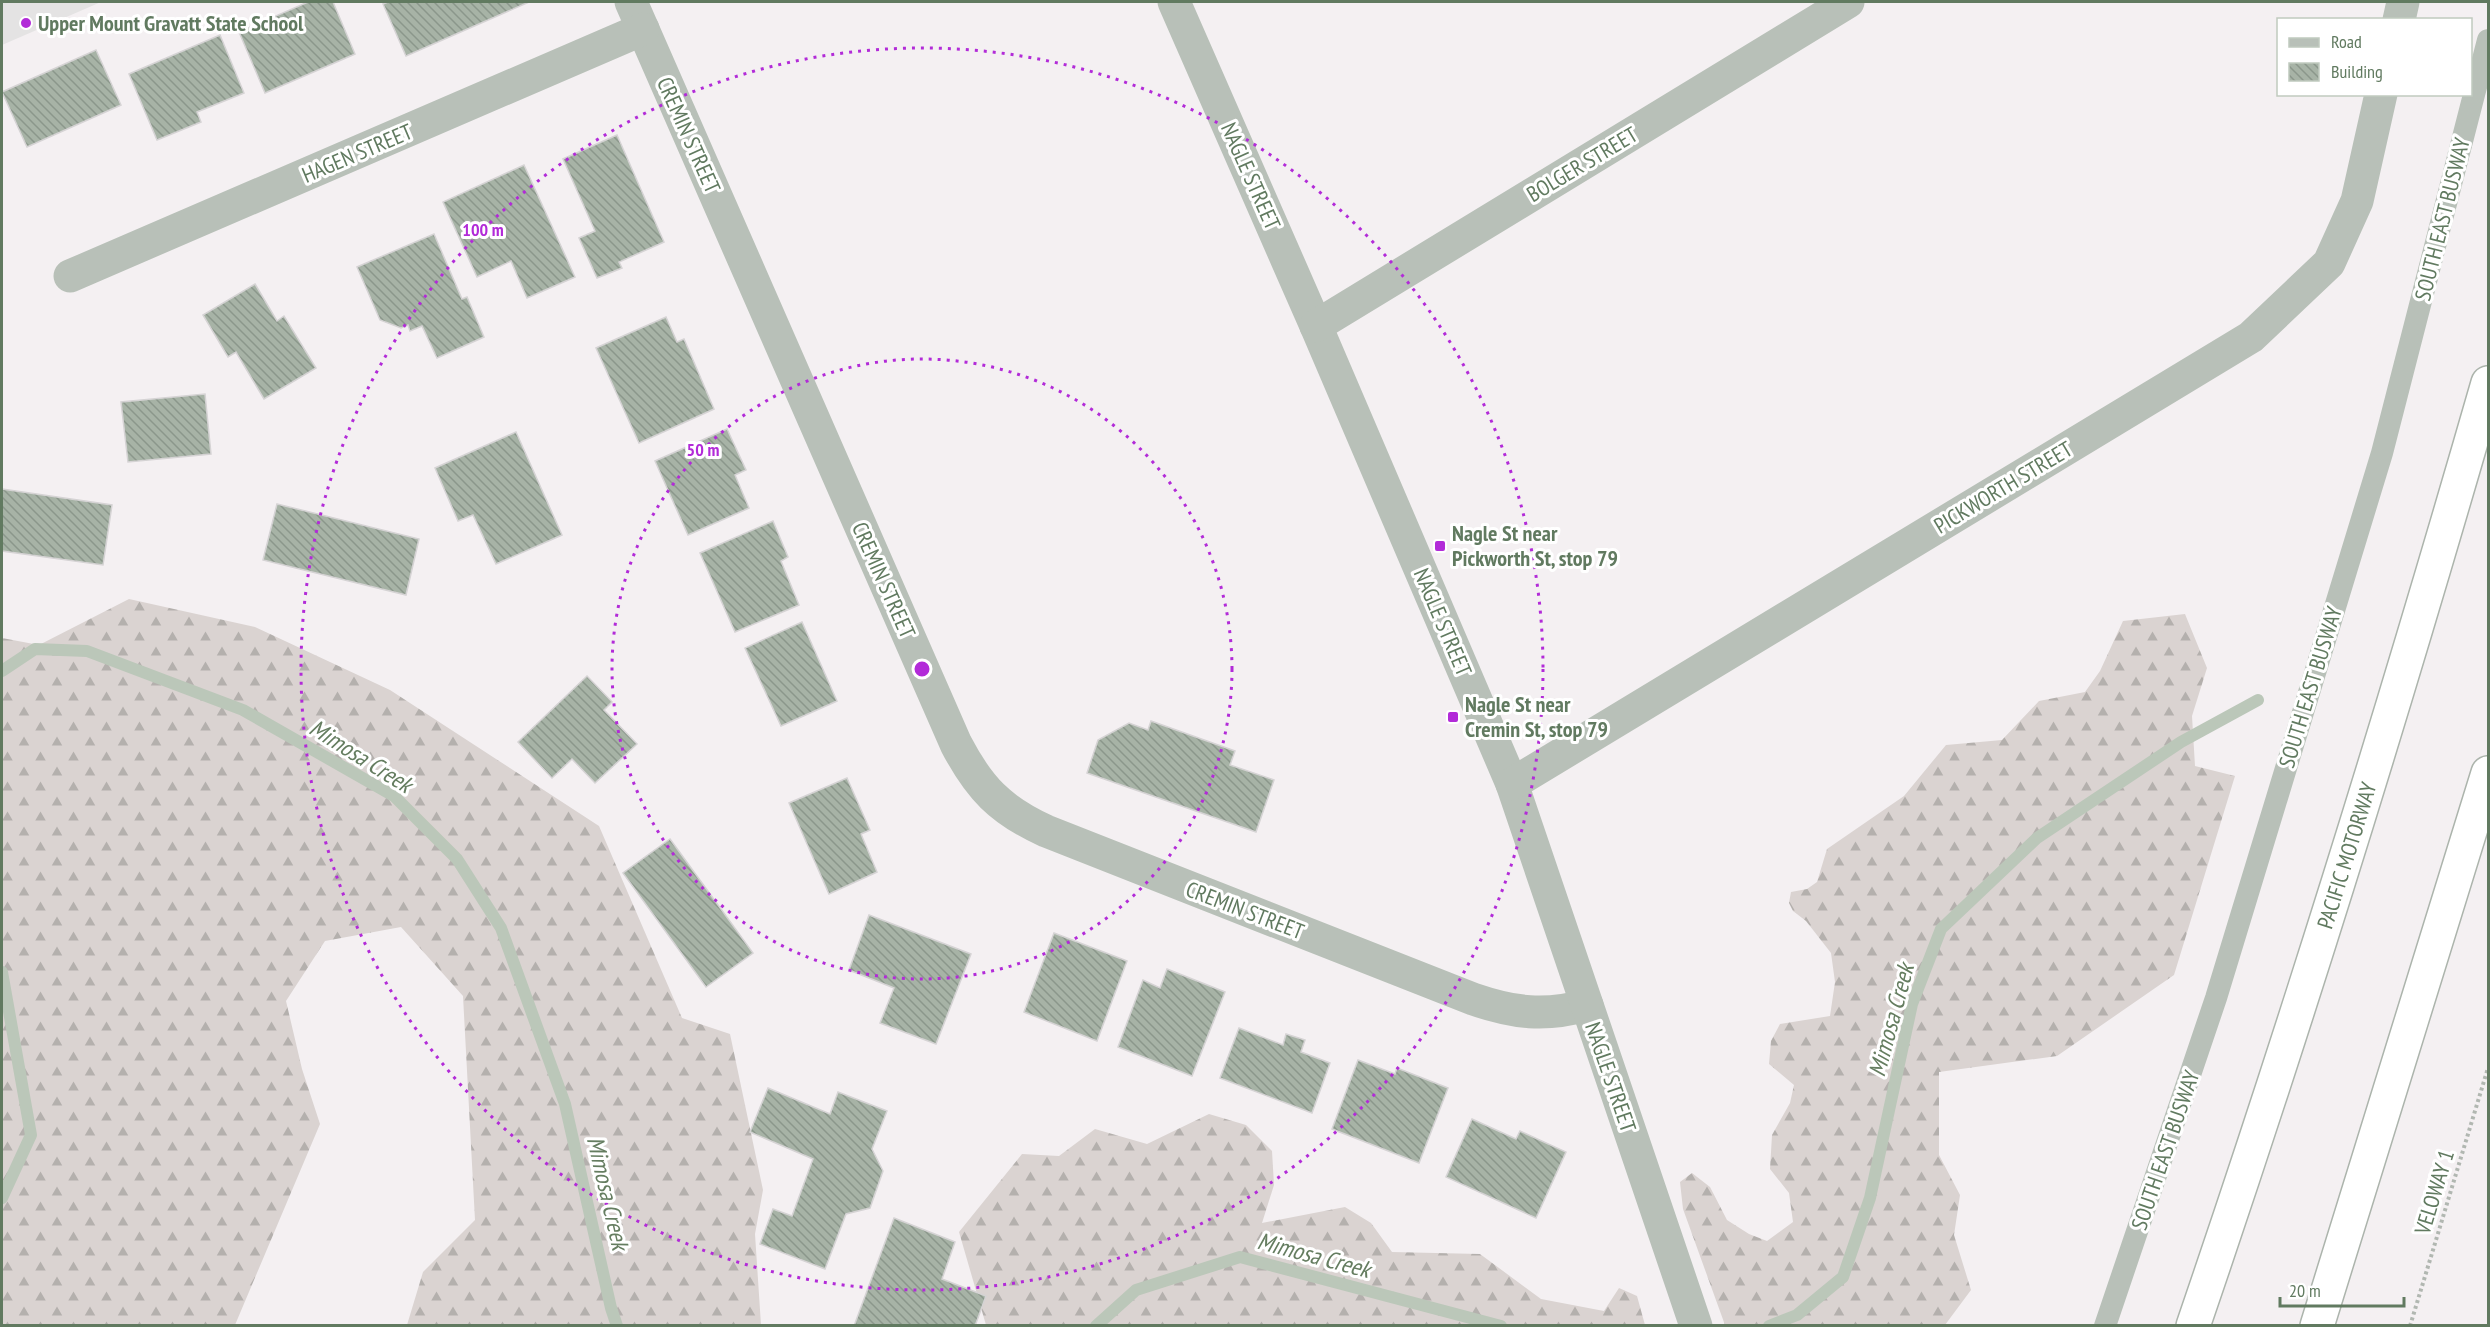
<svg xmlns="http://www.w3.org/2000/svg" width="2490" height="1327" font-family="'PT Sans Narrow',sans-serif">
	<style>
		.built { fill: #e4e3e3 }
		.forest { fill: url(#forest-firs) }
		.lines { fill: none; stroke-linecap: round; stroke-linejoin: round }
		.stream { stroke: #bbc7b9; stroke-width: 12 }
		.building { fill: url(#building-back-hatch); stroke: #d5d3d4; stroke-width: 1.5 }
		.motorway-casing { stroke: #acb4ac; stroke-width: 36 }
		.path { stroke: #b1b7b1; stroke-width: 4; stroke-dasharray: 3 3; stroke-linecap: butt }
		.service { stroke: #b8c0b8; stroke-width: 22 }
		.minor { stroke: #b8c0b8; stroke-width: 33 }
		.motorway { stroke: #fff; stroke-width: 33 }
		.ring { fill: none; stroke: #b22bd8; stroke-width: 3; stroke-dasharray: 3 6 }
		.poi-dot { fill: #b22bd8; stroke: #fff; stroke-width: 2 }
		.labels { text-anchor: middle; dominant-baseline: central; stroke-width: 6; stroke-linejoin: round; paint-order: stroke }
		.poi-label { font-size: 22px; font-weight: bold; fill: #617a60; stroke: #fff; text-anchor: start }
		.street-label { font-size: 22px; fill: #617a60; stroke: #fff }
		.water-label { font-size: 24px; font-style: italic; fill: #657d60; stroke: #fff }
		.centre { fill: #b22bd8; stroke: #fff; stroke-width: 3 }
		.ring-label { font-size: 18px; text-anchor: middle; font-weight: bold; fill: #b22bd8; stroke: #fff; stroke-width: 6; stroke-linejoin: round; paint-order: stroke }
	</style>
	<defs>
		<pattern id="forest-firs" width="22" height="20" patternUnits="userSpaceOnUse" patternTransform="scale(1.5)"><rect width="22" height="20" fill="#dad3d1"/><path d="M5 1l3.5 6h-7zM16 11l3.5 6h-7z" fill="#b4b0ad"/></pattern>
		<pattern id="building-back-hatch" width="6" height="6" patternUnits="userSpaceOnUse" patternTransform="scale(1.5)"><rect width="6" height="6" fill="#a7b3a6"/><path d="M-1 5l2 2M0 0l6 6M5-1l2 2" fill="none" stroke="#8b978b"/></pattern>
	</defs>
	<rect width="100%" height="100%" fill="#f4f0f2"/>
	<polygon class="built" points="2,2 101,2 2,45"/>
	<g class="forest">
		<polygon points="129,599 255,627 390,690 599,826 682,1018 730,1034 763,1190 755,1234 761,1325 407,1325 423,1272 475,1220 463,996 401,927 325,941 286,1001 302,1069 320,1124 235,1325 2,1325 2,638 39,645"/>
		<polygon points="2185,614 2207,668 2192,716 2195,766 2235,776 2174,975 2057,1056 1939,1072 1939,1155 1960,1195 1954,1235 1971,1290 1945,1325 1725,1325 1683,1209 1680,1182 1692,1173 1710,1187 1727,1220 1749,1234 1767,1241 1793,1222 1789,1193 1770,1169 1772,1135 1790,1103 1794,1085 1769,1064 1771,1041 1780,1024 1830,1016 1835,982 1831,953 1806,921 1793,911 1789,903 1791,892 1807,889 1817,882 1827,849 1904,796 1946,745 2002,740 2039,701 2085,692 2100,671 2123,621"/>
		<polygon points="1209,1114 1246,1125 1272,1151 1274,1185 1262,1223 1345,1207 1371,1223 1392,1252 1480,1254 1541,1299 1604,1311 1619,1288 1637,1296 1645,1325 986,1325 959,1232 1022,1154 1059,1156 1095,1129 1147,1144"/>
	</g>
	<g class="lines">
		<g class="stream">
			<polyline points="2,671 35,649 87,651 243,710 394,796 457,859 501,928 565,1104 611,1308 617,1326"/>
			<polyline points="2,972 31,1135 2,1198"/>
			<polyline points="1096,1326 1136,1290 1240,1257 1501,1326"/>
			<polyline points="1769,1326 1797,1315 1843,1277 1870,1198 1912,1004 1941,929 2037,838 2181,742 2258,700"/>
		</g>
	</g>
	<g class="building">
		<polygon points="308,2 333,2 355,54 265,93 239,32"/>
		<polygon points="388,2 529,2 406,56 383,4"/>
		<polygon points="220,35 244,93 197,112 201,122 157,140 129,74"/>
		<polygon points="96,50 121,105 27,147 2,92"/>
		<polygon points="617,135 664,242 619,262 622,268 597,278 579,238 595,231 563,159"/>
		<polygon points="524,165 575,277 527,298 511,261 477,277 443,202"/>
		<polygon points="434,234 462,299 467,297 484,337 437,358 422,326 410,331 408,325 401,328 380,320 357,267"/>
		<polygon points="255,284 277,321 284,316 316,368 264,399 236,352 228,357 203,315"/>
		<polygon points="666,317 677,342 684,339 714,409 639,443 596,348"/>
		<polygon points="205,394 211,454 128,462 121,402"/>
		<polygon points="727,429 746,470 735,475 749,508 688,535 655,461"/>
		<polygon points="516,432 562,535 496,564 473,515 458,521 435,468"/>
		<polygon points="2,489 112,505 103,565 2,551"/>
		<polygon points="277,504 419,539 406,595 263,560"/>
		<polygon points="773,521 788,557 781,561 799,605 735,632 700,553"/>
		<polygon points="802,622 837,701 781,726 745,648"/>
		<polygon points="587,676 612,702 604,710 637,744 595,783 572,759 552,778 518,742"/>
		<polygon points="1151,721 1235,751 1230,765 1274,780 1256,832 1087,773 1098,740 1129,723 1148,730"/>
		<polygon points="847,778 870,830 861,834 877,872 829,894 789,803"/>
		<polygon points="670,839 753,953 706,987 623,873"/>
		<polygon points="869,915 971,954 936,1044 880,1023 894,988 849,970"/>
		<polygon points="1054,933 1127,961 1097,1041 1024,1012"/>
		<polygon points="1167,969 1225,992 1192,1076 1118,1047 1143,980 1160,988"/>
		<polygon points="1239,1028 1283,1045 1286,1034 1305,1040 1301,1052 1330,1063 1312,1113 1220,1078"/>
		<polygon points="1358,1060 1395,1074 1397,1068 1448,1088 1419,1163 1332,1129"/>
		<polygon points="768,1088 830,1114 838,1092 887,1111 872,1149 883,1171 870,1208 846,1214 825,1269 760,1244 773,1209 792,1216 813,1159 750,1132"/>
		<polygon points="1472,1119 1516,1139 1520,1131 1566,1152 1536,1218 1446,1177"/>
		<polygon points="894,1218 955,1242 942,1279 986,1296 975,1326 854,1326"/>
	</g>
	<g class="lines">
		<defs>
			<g id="motorway">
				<path id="s1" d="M2193,1326C2300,1014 2397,699 2488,383"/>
				<polyline points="2317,1326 2488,773"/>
			</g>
		</defs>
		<use href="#motorway" class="motorway-casing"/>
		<polyline class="path" points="2410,1326 2488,1068"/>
		<polyline class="service" points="2105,1326 2216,998 2382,453 2488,40"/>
		<g class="minor">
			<path d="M631,2L956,744C979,788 1000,810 1046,831L1473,999C1514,1013 1545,1017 1587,1005"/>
			<polyline points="1174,2 1316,326 1512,784 1696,1326"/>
			<polyline points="2399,20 2403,2"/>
			<polyline points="70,276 643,29"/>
			<polyline points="1316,326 1848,2"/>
			<polyline points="1512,784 2251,337 2329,263 2357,201 2381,94"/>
		</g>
		<use href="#motorway" class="motorway"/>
	</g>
	<g class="ring">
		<circle cx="922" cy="669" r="310"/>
		<circle cx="922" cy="669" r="621"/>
	</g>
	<g class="poi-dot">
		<circle cx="26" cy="23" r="6"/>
		<rect x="1434" y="540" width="12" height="12" rx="3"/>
		<rect x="1447" y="711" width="12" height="12" rx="3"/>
	</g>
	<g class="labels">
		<g class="poi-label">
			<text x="38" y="23">Upper Mount Gravatt State School</text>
			<text x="1452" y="533">Nagle St near<tspan x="1452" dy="25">Pickworth St, stop 79</tspan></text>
			<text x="1465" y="704">Nagle St near<tspan x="1465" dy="25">Cremin St, stop 79</tspan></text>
		</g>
		<g class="street-label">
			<text transform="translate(689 135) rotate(66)">CREMIN STREET</text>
			<text transform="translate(357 153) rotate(-23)">HAGEN STREET</text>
			<text transform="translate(1582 164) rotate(-31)">BOLGER STREET</text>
			<text transform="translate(1251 176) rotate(66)">NAGLE STREET</text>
			<text transform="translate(2442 219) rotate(-76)">SOUTH EAST BUSWAY</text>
			<text transform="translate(2003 487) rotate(-31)">PICKWORTH STREET</text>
			<text transform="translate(884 580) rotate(66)">CREMIN STREET</text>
			<text transform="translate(1443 622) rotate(67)">NAGLE STREET</text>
			<text transform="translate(2310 687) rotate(-73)">SOUTH EAST BUSWAY</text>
			<text stroke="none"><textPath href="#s1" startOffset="495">PACIFIC MOTORWAY</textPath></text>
			<text transform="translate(1245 910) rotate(21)">CREMIN STREET</text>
			<text transform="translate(1611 1077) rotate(71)">NAGLE STREET</text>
			<text transform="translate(2165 1150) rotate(-71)">SOUTH EAST BUSWAY</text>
			<text transform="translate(2434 1192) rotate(-73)">VELOWAY 1</text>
		</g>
		<g class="water-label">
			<text transform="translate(361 756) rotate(32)">Mimosa Creek</text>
			<text transform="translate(1891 1020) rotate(-75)">Mimosa Creek</text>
			<text transform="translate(608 1193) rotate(77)">Mimosa Creek</text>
			<text transform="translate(1314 1255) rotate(15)">Mimosa Creek</text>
		</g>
	</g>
	<circle cx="922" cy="669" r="9" class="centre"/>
	<g class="ring-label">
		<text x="483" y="236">100 m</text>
		<text x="703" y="456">50 m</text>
	</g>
	<rect width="2490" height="1327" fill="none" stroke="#617a60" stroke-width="6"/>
	<rect x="2277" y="18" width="195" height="78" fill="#ffffff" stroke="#c0cabf" stroke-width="1.5"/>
	<rect x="2289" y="38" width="30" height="9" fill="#b8c0b8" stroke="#c0cabf" stroke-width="1.5"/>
	<text x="2331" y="48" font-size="18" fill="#617a60">Road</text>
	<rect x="2289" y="63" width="30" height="18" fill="url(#building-back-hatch)" stroke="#c0cabf" stroke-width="1.5"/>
	<text x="2331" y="78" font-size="18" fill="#617a60">Building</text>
	<path d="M2280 1297v9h124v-9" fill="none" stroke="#617a60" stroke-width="3"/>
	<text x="2289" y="1297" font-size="18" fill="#617a60" stroke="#ffffff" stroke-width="4.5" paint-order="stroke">20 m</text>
</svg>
